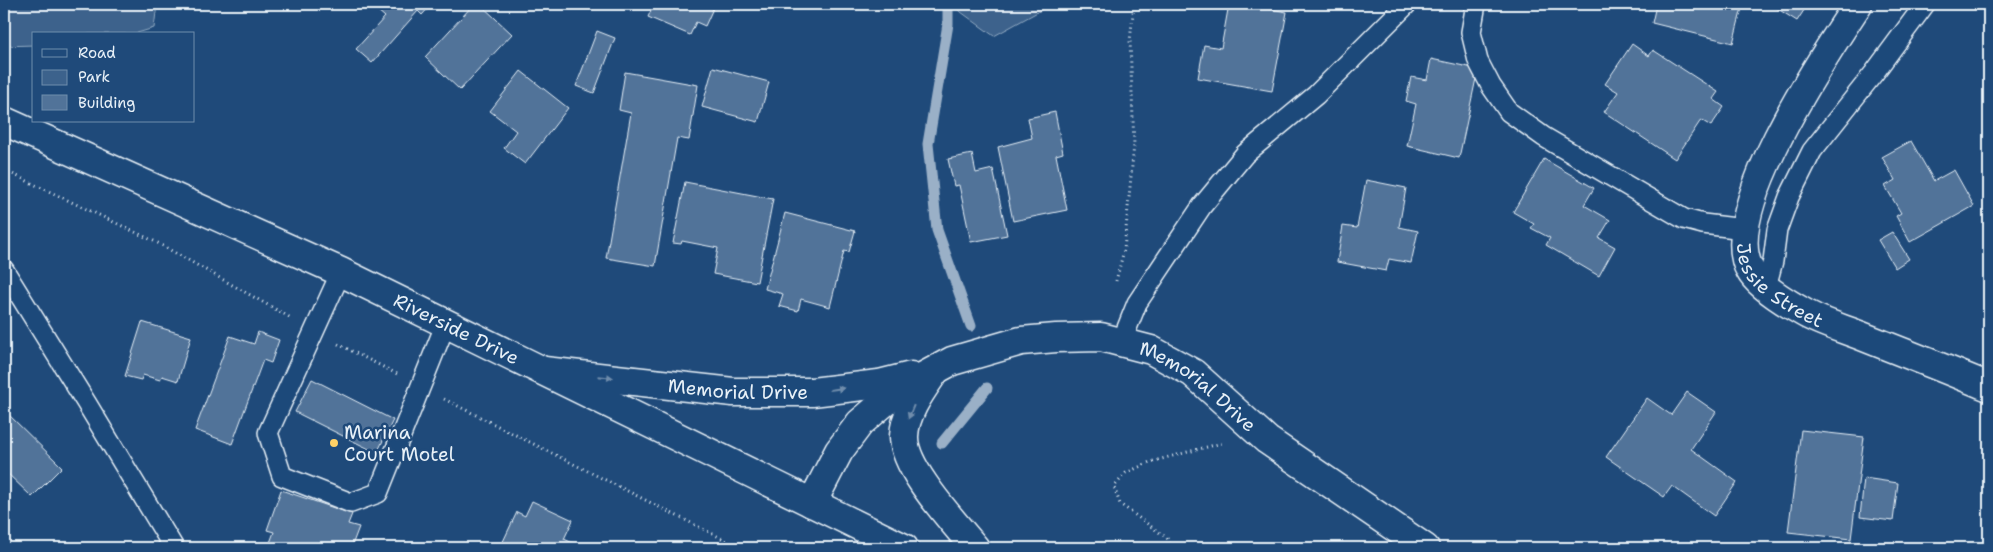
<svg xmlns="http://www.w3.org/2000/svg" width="1993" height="552" font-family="'Shantell Sans',sans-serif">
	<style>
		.green { fill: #3c628c; stroke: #92aac2 }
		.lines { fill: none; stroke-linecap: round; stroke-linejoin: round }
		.stream { stroke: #9ab0c7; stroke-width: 11 }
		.building { fill: #517399; stroke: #e8f1f8 }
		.service-casing { stroke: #e8f1f8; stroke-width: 22 }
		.minor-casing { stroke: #e8f1f8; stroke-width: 31 }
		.secondary-casing { stroke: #e8f1f8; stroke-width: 31 }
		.path { stroke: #e8f1f8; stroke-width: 3; stroke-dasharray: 1 4; stroke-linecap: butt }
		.service { stroke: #1f4a7a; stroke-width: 19 }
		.minor { stroke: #1f4a7a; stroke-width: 28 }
		.secondary { stroke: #1f4a7a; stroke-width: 28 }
		.oneway { fill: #6f8dac }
		.poi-dot { fill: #ffd166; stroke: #1f4a7a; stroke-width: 2 }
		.labels { text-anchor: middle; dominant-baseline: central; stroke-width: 5; stroke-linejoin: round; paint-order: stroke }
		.street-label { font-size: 19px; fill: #e8f1f8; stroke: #1f4a7a }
		.poi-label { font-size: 19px; fill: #e8f1f8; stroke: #1f4a7a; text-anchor: start }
	</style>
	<rect width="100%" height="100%" fill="#1f4a7a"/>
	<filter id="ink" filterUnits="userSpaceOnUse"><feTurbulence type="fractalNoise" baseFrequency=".02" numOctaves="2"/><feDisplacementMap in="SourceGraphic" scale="10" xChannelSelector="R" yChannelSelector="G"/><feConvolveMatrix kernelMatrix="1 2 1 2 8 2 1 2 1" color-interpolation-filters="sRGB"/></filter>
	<g filter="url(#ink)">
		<g class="green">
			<polygon points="4,4 157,4 154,28 134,34 34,34 34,45 4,46"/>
			<polygon points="950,4 1052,4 994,36"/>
		</g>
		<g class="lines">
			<g class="stream">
				<polyline points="948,4 948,24 928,144 937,230 971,326"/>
				<polyline points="942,443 987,388"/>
			</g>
		</g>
		<g class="building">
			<polygon points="370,4 432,4 422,15 418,11 372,63 356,49 385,17"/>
			<polygon points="474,4 480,4 512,34 460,90 425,57"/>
			<polygon points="654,4 715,4 705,26 696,22 690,35 648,17"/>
			<polygon points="1229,4 1244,4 1287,12 1272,91 1198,78 1204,45 1221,48"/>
			<polygon points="1649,4 1743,4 1733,43 1652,23 1656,5"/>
			<polygon points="1770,4 1808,4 1797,21"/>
			<polygon points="597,31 615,38 594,93 576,86"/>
			<polygon points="1632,44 1649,56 1653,50 1718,92 1713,99 1724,107 1711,126 1701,120 1675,159 1604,112 1618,92 1605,84"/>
			<polygon points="1431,59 1478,69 1459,158 1407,146 1416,104 1406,101 1411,77 1427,80"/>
			<polygon points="713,67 769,82 758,122 702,107"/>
			<polygon points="521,71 568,108 525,164 504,148 516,131 490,111"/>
			<polygon points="625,72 698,85 689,140 677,138 655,266 606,258 631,113 619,110"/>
			<polygon points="1055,112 1063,153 1056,155 1067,210 1013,221 998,147 1032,138 1028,118"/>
			<polygon points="1911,141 1934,181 1954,170 1974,206 1910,242 1896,216 1901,213 1885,186 1895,180 1882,157"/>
			<polygon points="972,154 976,173 993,169 1007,235 971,242 959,185 954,186 948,159"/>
			<polygon points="1544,159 1594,188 1584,205 1610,220 1599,238 1615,247 1599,276 1546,245 1550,238 1531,228 1534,224 1513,212"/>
			<polygon points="1366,180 1406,188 1399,227 1418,231 1411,263 1389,259 1386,271 1337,262 1343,226 1357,228"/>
			<polygon points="685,182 773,199 757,282 713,274 718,248 682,241 681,244 673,243"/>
			<polygon points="785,213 855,231 849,252 844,251 830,307 801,299 798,311 779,306 783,294 765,289"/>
			<polygon points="1892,232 1909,259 1895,268 1878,240"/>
			<polygon points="142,322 191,337 178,381 162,376 160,380 143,375 141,380 125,376"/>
			<polygon points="258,332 279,340 271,363 263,360 232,444 195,430 230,336 254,344"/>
			<polygon points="312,379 393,420 377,453 295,412"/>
			<polygon points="1687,392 1716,412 1691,449 1737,482 1714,516 1672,486 1664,497 1606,457 1647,398 1671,415"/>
			<polygon points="4,410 62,467 32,497 4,470"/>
			<polygon points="1801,430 1864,437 1851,539 1788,532"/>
			<polygon points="1864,478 1898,483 1893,521 1860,517"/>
			<polygon points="281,490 352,514 348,524 359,527 351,548 268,548 274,532 267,530"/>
			<polygon points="532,501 573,520 564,539 584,548 500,548 517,512 525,516"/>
		</g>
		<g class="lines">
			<defs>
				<g id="service">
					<polyline points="1476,4 1471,32 1478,61 1491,86 1509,112 1544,137 1684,219 1703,224 1744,229"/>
					<polyline points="4,270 87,404 174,548"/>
					<polyline points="341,272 268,433 282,476 351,503 378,493 446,323"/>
					<polyline points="1766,287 1773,261 1777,230 1789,197 1812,151 1874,73 1925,4"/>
					<polyline points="1121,343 1137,303 1202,206 1245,154 1316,95 1407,4"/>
				</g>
				<g id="minor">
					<path id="s1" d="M1858,4C1825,54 1718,213 1750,270C1758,286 1787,303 1803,312C1820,322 1841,328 1859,335C1902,352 1946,369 1989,387"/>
					<path id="s2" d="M544,371L733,392H812L879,384L911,376"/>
					<path d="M935,371C922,390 905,412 904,436C903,469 955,523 975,548"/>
					<path id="s3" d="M812,503L839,451L860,423L900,389L952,361L1021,341L1056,338L1101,337L1151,350L1193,373L1267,440L1425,548"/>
				</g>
				<g id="secondary">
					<path id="s4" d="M4,121L341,272L904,548"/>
				</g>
			</defs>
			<use href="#service" class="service-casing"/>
			<use href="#minor" class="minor-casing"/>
			<use href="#secondary" class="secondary-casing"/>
			<g class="path">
				<polyline points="4,170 156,242 291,318"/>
				<polyline points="1116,281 1124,250 1134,145 1130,41 1134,4"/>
				<polyline points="338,344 397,374"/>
				<polyline points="444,399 741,548"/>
				<polyline points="4,548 4,547"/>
				<polyline points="1172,548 1167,538 1120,504 1114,487 1126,473 1150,462 1222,443"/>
			</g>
			<use href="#service" class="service"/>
			<use href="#minor" class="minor"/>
			<use href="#secondary" class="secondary"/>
		</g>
		<defs><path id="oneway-solid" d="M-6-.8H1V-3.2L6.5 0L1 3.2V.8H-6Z" transform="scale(1.25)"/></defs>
		<g class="oneway">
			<use href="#oneway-solid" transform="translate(606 377) rotate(6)"/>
			<use href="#oneway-solid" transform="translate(837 389) rotate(-7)"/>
			<use href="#oneway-solid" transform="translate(911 412) rotate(112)"/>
		</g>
	</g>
	<circle class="poi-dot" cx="334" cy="443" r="5"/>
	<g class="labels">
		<g class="street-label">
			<text stroke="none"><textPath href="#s1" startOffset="326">Jessie Street</textPath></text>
			<text stroke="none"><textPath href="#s4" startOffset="498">Riverside Drive</textPath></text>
			<text stroke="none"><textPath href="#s2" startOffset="195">Memorial Drive</textPath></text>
			<text stroke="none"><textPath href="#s3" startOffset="468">Memorial Drive</textPath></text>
		</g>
		<g class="poi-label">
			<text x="344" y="432">Marina<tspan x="344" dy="22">Court Motel</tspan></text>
		</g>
	</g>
	<rect width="1993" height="552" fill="none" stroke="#1f4a7a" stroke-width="20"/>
	<rect x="10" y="10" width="1973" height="532" fill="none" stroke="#e8f1f8" stroke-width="2" filter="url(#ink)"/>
	<rect x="32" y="32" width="162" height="90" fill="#1f4a7a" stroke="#6f8dac"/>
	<rect x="42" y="49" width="25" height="8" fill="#1f4a7a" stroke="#6f8dac"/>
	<text x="78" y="58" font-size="15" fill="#e8f1f8">Road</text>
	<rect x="42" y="70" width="25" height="15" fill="#3c628c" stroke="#6f8dac"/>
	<text x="78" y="82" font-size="15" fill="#e8f1f8">Park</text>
	<rect x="42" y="95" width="25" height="15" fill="#517399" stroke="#6f8dac"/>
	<text x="78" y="108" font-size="15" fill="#e8f1f8">Building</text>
</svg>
